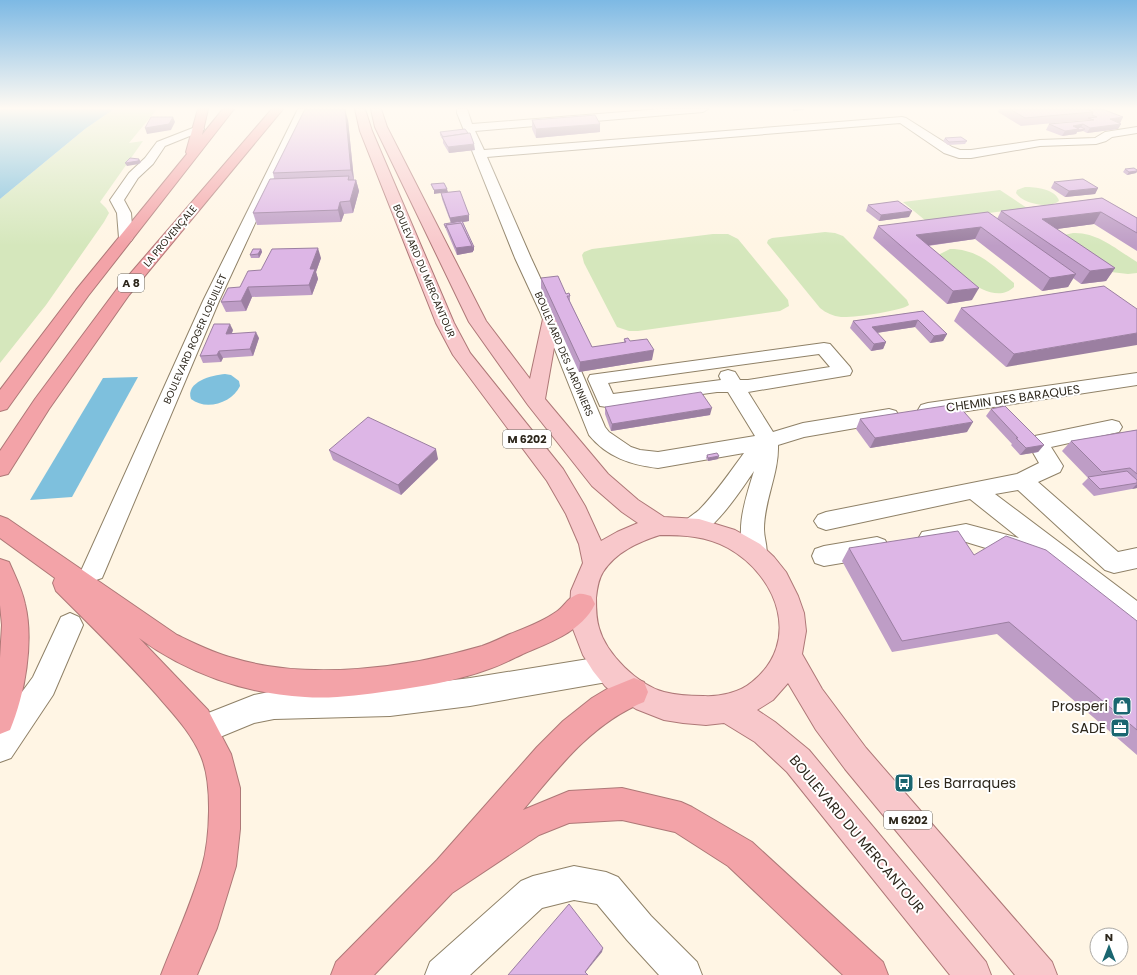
<svg xmlns="http://www.w3.org/2000/svg" width="1137" height="975" font-family="Poppins,sans-serif">
	<style>
		.green { fill: #d5e7bc }
		.water { fill: #7ec0dd }
		.lines { fill: none; stroke-linecap: round; stroke-linejoin: round }
		.minor-casing { stroke: #8f8167; stroke-width: 2 }
		.major-casing { stroke: #ae7877; stroke-width: 2 }
		.highway-casing { stroke: #ae7877; stroke-width: 2 }
		.minor { fill: #fff; fill-rule: evenodd }
		.major { fill: #f8c8cb; fill-rule: evenodd }
		.highway { fill: #f3a3a8; fill-rule: evenodd }
		.wall { fill: #be9dc6 }
		.shaded-wall { fill: #9b7fa1 }
		.building { fill: #ddb6e6; stroke: #9b7fa1 }
		.labels { text-anchor: middle; dominant-baseline: central; stroke-width: 4; stroke-linejoin: round; paint-order: stroke }
		.far-street-label { font-size: 10px; fill: #2d271c; stroke: #fff }
		.shield { fill: #fff; stroke: #6c6860; stroke-width: 1 }
		.shield-label { font-size: 11px; font-weight: bold; fill: #2d271c }
		.street-label { font-size: 12px; fill: #2d271c; stroke: #fff }
		.near-poi-label { font-size: 14px; fill: #2d271c; stroke: #fff; text-anchor: end }
		.near-street-label { font-size: 14px; fill: #2d271c; stroke: #fff }
	</style>
	<rect width="100%" height="100%" fill="#fff5e4"/>
	<g class="green">
		<polygon points="114,109 157,109 129,143 143,141 100,202 106,208 109,213 104,222 46,305 0,363 0,199 85,129"/>
		<path d="M1025,187C1035,187 1056,189 1059,201C1049,209 1023,204 1016,193L1017,190Z"/>
		<polygon points="1000,190 1027,208 926,221 903,202"/>
		<path d="M825,232L835,233L843,236L907,300L909,305C901,311 852,318 841,317C833,316 826,313 820,308L767,243L768,240L772,238Z"/>
		<path d="M1073,233C1098,232 1117,250 1137,262V273L1128,274L1111,272L1064,235Z"/>
		<polygon points="713,234 728,234 738,239 788,300 789,306 780,311 638,331 629,331 617,327 584,263 582,255 584,252 592,249"/>
		<path d="M950,249C979,249 993,266 1014,283V287C992,308 957,271 940,258V254Z"/>
	</g>
	<g class="water">
		<polygon points="0,109 114,109 85,129 0,199"/>
		<path d="M225,374L231,375L239,381L240,386C232,403 206,411 191,399C185,382 212,375 225,374Z"/>
		<polygon points="138,377 72,497 30,500 103,378"/>
	</g>
	<g class="lines">
		<defs>
			<g id="minor">
				<polygon points="298,109 308,109 219,301 105,571 102,578 93,581 84,578 81,571 203,301"/>
				<path d="M457,109H467L472,124L661,109H708L703,112L475,131L484,150L902,117L906,118L952,147L960,150H971L1040,140L1095,138L1105,132L1137,127V133L1112,137L1106,141L1096,144L1040,146L971,158H959L944,153L900,123L487,157L531,258L556,312L605,427L609,432L631,447L640,450L658,452L755,436L728,392H717L607,407L600,406L588,379L590,375L824,343L830,344L850,367L852,371L850,375L748,392L773,432L803,423L889,409L896,411L899,416L896,421L804,437L778,445C779,474 764,500 764,529C764,541 770,550 764,562L756,565L748,562C733,534 745,500 754,471C743,487 713,534 693,536C690,536 686,534 684,534L680,527C685,519 692,516 699,510C716,493 730,472 744,453L658,468C631,465 607,457 589,435L540,312L515,258L457,113ZM819,354L830,367L748,380H740L735,372L728,370L721,372L719,376L721,380L613,394L608,383Z"/>
				<polygon points="198,126 202,127 204,129 202,131 165,146 153,164 138,178 124,200 131,213 133,238 131,241 126,242 121,241 119,238 117,213 110,200 129,173 145,158 157,142"/>
				<polygon points="1137,373 1137,385 928,417 921,415 918,410 921,405 928,403"/>
				<path d="M1112,420L1119,422L1122,427L1119,432L1051,447L1063,466L1060,472L1038,482L1118,552L1137,548V568L1114,573L1105,570L1018,490L995,494L1137,601V627L1128,624L1035,551L1032,559C1024,562 1019,562 1012,556L966,542L930,549L922,546L918,539L922,532L966,524L1019,538L970,499L826,530L818,527L814,521L818,515L826,512L1017,474L1039,463L1027,442L1030,437Z"/>
				<polygon points="877,537 885,540 889,547 885,554 877,557 824,566 815,563 812,556 815,549 824,546"/>
				<polygon points="70,613 79,617 83,625 53,695 11,758 0,762 0,722 33,677 61,617"/>
				<polygon points="607,656 617,660 621,669 617,678 607,682 470,706 390,716 274,719 254,723 203,744 193,739 188,729 193,719 254,695 274,691 390,688 470,678"/>
				<polygon points="574,866 606,872 618,877 651,916 697,962 702,975 659,975 627,940 597,904 574,900 542,908 470,975 425,975 430,962 521,881 533,876"/>
			</g>
			<path id="major" d="M355,109H365L372,131L454,323L470,353L563,469L585,506L601,541L617,532L638,523L622,512L592,486L528,405L469,322L375,127L371,109H381L387,127L486,321L530,379L543,319L545,315L551,314L557,315L559,319L545,399L608,474L638,500L664,517L699,519L735,530L760,544L774,557L786,572L798,596L804,613L806,631L802,654L822,689L866,748L1052,962L1057,975H1015L845,769L816,730L788,683L773,700L757,710L775,722L809,750L986,962L991,975H950L787,772L755,742L724,723L706,725L683,723L664,720L636,709L620,699L605,686L593,671L583,655L573,629L570,610L571,591L583,563L579,544L566,514L547,481L453,355L436,323L360,131ZM660,535C683,535 707,536 728,548C778,576 802,642 752,682C739,693 719,697 703,696C690,696 676,695 664,692C638,685 606,654 599,628C596,618 596,609 596,598C597,589 598,580 603,572C616,552 638,542 660,535Z"/>
			<g id="highway">
				<polygon points="198,109 208,109 202,135 223,109 234,109 88,296 7,409 0,411 0,390 76,290 187,154 186,152"/>
				<polygon points="272,109 283,109 129,295 49,409 8,474 0,476 0,451 35,399 117,289"/>
				<path d="M0,516L8,519L177,635C196,644 214,653 233,658C308,681 408,668 482,646C491,643 501,638 510,634C525,628 542,622 556,612C563,608 567,599 574,596C580,592 584,594 591,596L595,604C582,631 551,642 525,653C512,659 499,666 486,670C456,681 420,687 389,691C361,695 332,699 305,697C246,694 186,673 139,638L208,710L231,754L240,788V829L236,866L217,928L197,975H161C175,939 191,905 202,867C210,839 213,784 201,756C191,732 174,715 157,695C125,659 90,625 56,591L53,583L55,578L0,538Z"/>
				<path d="M0,559L9,562C15,576 22,589 25,604C34,641 25,695 10,730L0,734V658L2,625L0,605Z"/>
				<path d="M634,678L644,682L648,692L644,702C592,723 558,768 523,810L569,791L622,788L681,802L692,807L752,842L883,962L888,975H843L728,866L675,832L622,820L569,823L539,835L452,893L374,975H331L336,962L437,860L537,747L563,721L592,698L607,689Z"/>
			</g>
		</defs>
		<use href="#minor" class="minor-casing"/>
		<use href="#major" class="major-casing"/>
		<use href="#highway" class="highway-casing"/>
		<use href="#minor" class="minor"/>
		<use href="#major" class="major"/>
		<use href="#highway" class="highway"/>
	</g>
	<g class="wall">
		<polygon points="999,109 1103,109 1123,117 1120,123 1121,124 1118,129 1087,133 1083,131 1077,132 1076,134 1062,136 1046,130 1049,124 1087,121 1087,120 1021,126 998,112"/>
		<polygon points="348,120 354,180 356,180 359,191 353,213 344,214 341,222 257,225 253,213 274,178 273,173"/>
		<polygon points="532,120 600,132 536,138 532,129"/>
		<polygon points="440,132 475,150 449,153 443,143 443,140 440,135"/>
		<polygon points="945,138 967,141 965,144 948,145 943,141"/>
		<polygon points="1125,169 1137,170 1137,172 1136,173 1127,175 1123,172"/>
		<polygon points="1054,182 1098,188 1095,194 1065,197 1051,188"/>
		<polygon points="441,193 469,221 463,222 474,250 473,251 473,252 457,255 445,227 444,224 451,223 442,199"/>
		<polygon points="1102,198 1137,218 1137,251 1094,224 1056,229 1115,268 1106,281 1081,284 1073,278 1068,287 1042,291 975,239 928,246 972,300 947,304 873,238 878,226 997,219 1001,211"/>
		<polygon points="868,205 909,217 879,221 866,211"/>
		<polygon points="261,249 262,252 259,258 251,258 250,255"/>
		<polygon points="321,258 316,272 318,279 312,295 252,297 246,311 226,312 221,302 261,270"/>
		<polygon points="541,278 570,296 570,302 592,347 624,343 624,339 630,341 652,360 579,372 541,288"/>
		<polygon points="1104,286 1006,367 954,321 961,308"/>
		<polygon points="923,311 947,334 943,341 930,343 915,327 877,333 886,342 883,349 871,351 850,328 853,321"/>
		<polygon points="233,330 232,333 259,338 253,356 223,358 221,362 203,363 200,356"/>
		<polygon points="605,407 710,415 611,431 605,414"/>
		<polygon points="991,409 1044,445 1038,452 1020,455 1011,445 1012,444 986,416"/>
		<polygon points="860,419 967,432 870,448 856,429"/>
		<polygon points="1137,430 1137,488 1094,496 1082,484 1088,478 1062,451 1071,441"/>
		<polygon points="329,450 438,459 401,495 333,460"/>
		<polygon points="707,455 718,459 708,461 706,458"/>
		<polygon points="849,548 974,555 1137,621 1137,755 997,634 892,652 842,561"/>
	</g>
	<g class="shaded-wall">
		<polygon points="345,109 348,120 354,181 351,170"/>
		<polygon points="793,109 804,109 804,110 793,111"/>
		<polygon points="173,117 175,122 171,130 147,134 145,128"/>
		<polygon points="1123,117 1120,123 1110,119"/>
		<polygon points="600,124 600,132 536,138 536,129"/>
		<polygon points="1083,124 1080,129 1085,129 1083,131 1077,132 1076,134 1062,136 1065,131 1073,126"/>
		<polygon points="1121,124 1118,129 1087,133 1090,128"/>
		<polygon points="474,144 475,150 449,153 448,147"/>
		<polygon points="139,159 141,162 139,164 127,166 125,163"/>
		<polygon points="1137,171 1136,173 1127,175 1129,172"/>
		<polygon points="356,180 359,191 353,213 350,201"/>
		<polygon points="1098,188 1095,194 1065,197 1069,191"/>
		<polygon points="447,189 448,192 434,194 434,190"/>
		<polygon points="340,202 344,214 341,222 338,210"/>
		<polygon points="912,211 909,217 879,221 881,215"/>
		<polygon points="1101,212 1094,224 1035,232 1042,219"/>
		<polygon points="469,215 469,221 451,224 450,218"/>
		<polygon points="981,227 975,239 910,248 916,235"/>
		<polygon points="472,246 474,247 474,250 473,251 473,252 457,255 456,248"/>
		<polygon points="318,248 321,258 316,272 318,279 312,295 309,285 310,269"/>
		<polygon points="261,249 262,252 259,258 258,254"/>
		<polygon points="1115,268 1106,281 1081,284 1090,271"/>
		<polygon points="1076,274 1068,287 1042,291 1050,278"/>
		<polygon points="248,287 252,297 246,311 241,301"/>
		<polygon points="979,288 972,300 947,304 953,291"/>
		<polygon points="918,320 915,327 869,334 872,327"/>
		<polygon points="230,324 233,330 229,340 226,334"/>
		<polygon points="256,332 259,338 253,356 250,349"/>
		<polygon points="1137,333 1137,345 1006,367 1014,354"/>
		<polygon points="947,334 943,341 930,343 934,336"/>
		<polygon points="886,342 883,349 871,351 874,344"/>
		<polygon points="654,350 652,360 579,372 580,362"/>
		<polygon points="219,351 223,358 221,362 217,355"/>
		<polygon points="712,408 710,415 611,431 612,424"/>
		<polygon points="973,422 967,432 870,448 875,438"/>
		<polygon points="1044,445 1038,452 1020,455 1026,448"/>
		<polygon points="436,449 438,459 401,495 398,485"/>
		<polygon points="719,456 718,459 708,461 708,458"/>
		<polygon points="1137,484 1137,488 1132,489"/>
		<polygon points="603,948 602,952 584,974 585,972"/>
	</g>
	<g class="building">
		<polygon points="305,109 345,109 351,170 273,173"/>
		<polygon points="1010,109 1087,109 1093,112 1025,118"/>
		<polygon points="1087,109 1102,109 1123,117 1110,119 1121,124 1090,128 1083,124 1073,126 1079,129 1065,131 1049,124 1094,120 1088,118 1097,117 1092,115 1093,112"/>
		<polygon points="595,115 600,124 536,129 532,120"/>
		<polygon points="151,117 173,117 169,124 145,128"/>
		<polygon points="1081,127 1085,129 1079,130 1079,129 1077,128"/>
		<polygon points="465,129 468,133 443,137 440,132"/>
		<polygon points="470,133 474,144 448,147 442,137"/>
		<polygon points="961,137 967,141 949,142 945,138"/>
		<polygon points="130,158 139,159 138,161 125,163"/>
		<polygon points="1134,168 1137,170 1137,171 1129,172 1125,169"/>
		<polygon points="349,176 348,180 356,180 350,201 340,202 338,210 253,213 270,179"/>
		<polygon points="1083,179 1098,188 1069,191 1054,182"/>
		<polygon points="444,183 447,189 434,190 431,184"/>
		<polygon points="460,191 469,215 450,218 441,193"/>
		<polygon points="1102,198 1137,218 1137,233 1101,212 1042,219 1115,268 1090,271 1001,211"/>
		<polygon points="898,201 912,211 881,215 868,205"/>
		<polygon points="988,212 1076,274 1050,278 981,227 916,235 979,288 953,291 878,226"/>
		<polygon points="462,221 474,247 472,247 472,246 461,223 446,225 446,228 444,224"/>
		<polygon points="461,223 472,246 456,248 446,225"/>
		<polygon points="318,248 310,269 315,269 309,285 248,287 241,301 221,302 228,288 240,287 248,271 261,270 272,249"/>
		<polygon points="253,249 261,249 258,254 250,255"/>
		<polygon points="558,276 566,294 569,293 570,296 567,296 592,347 626,342 624,339 628,338 630,341 647,339 654,350 580,362 541,278"/>
		<polygon points="1104,286 1137,309 1137,333 1014,354 961,308"/>
		<polygon points="923,311 947,334 934,336 918,320 872,327 886,342 874,344 853,321"/>
		<polygon points="214,324 230,324 226,334 256,332 250,349 219,351 217,355 200,356"/>
		<polygon points="701,392 712,408 612,424 605,407"/>
		<polygon points="957,404 973,422 875,438 860,419"/>
		<polygon points="1005,406 1044,445 1026,448 1016,438 1018,438 991,409"/>
		<polygon points="368,417 436,449 398,485 329,450"/>
		<polygon points="1137,430 1137,474 1130,468 1102,472 1071,441"/>
		<polygon points="717,453 719,456 708,458 707,455"/>
		<polygon points="1127,471 1137,480 1137,483 1100,489 1088,477"/>
		<polygon points="958,531 974,555 1006,536 1046,550 1137,621 1137,730 1009,622 902,641 849,548"/>
		<polygon points="569,904 603,948 585,972 588,975 508,975"/>
	</g>
	<linearGradient id="sky" x2="0" y2="1"><stop stop-color="#7db9e4"/><stop offset="0.44" stop-color="#fffaf3"/><stop offset="1" stop-color="#fffaf3" stop-opacity="0"/></linearGradient>
	<rect width="1137" height="246" fill="url(#sky)"/>
	<defs>
		<symbol id="shop-square" viewBox="-11 -11 22 22"><rect x="-9" y="-9" width="18" height="18" rx="4" fill="#1a6670" stroke="#fff"/><path d="M-5-2.5h2.3a2.7 3.5 0 0 1 5.4 0H5L5.5 6h-11ZM-1.5-2.5h3a1.5 2.3 0 0 0-3 0Z" fill="#fff"/></symbol>
		<symbol id="office-square" viewBox="-11 -11 22 22"><rect x="-9" y="-9" width="18" height="18" rx="4" fill="#1a6670" stroke="#fff"/><path d="M-6-3h4V-5.5h4V-3h4V5H-6ZM-1-4.5V-3h2v-1.5ZM-6 0V1H6V0Z" fill="#fff"/></symbol>
		<symbol id="bus-square" viewBox="-11 -11 22 22"><rect x="-9" y="-9" width="18" height="18" rx="4" fill="#1a6670" stroke="#fff"/><path d="M-5-6H5V4H4V6H2V4H-2V6H-4V4H-5ZM-3.5-4V0h7V-4ZM-3.5 1.2v1.5H-2V1.2ZM2 1.2v1.5H3.5V1.2Z" fill="#fff"/></symbol>
	</defs>
	<g fill-rule="evenodd">
		<use href="#shop-square" x="1111" y="695" width="22" height="22"/>
		<use href="#office-square" x="1109" y="717" width="22" height="22"/>
		<use href="#bus-square" x="893" y="772" width="22" height="22"/>
	</g>
	<g class="labels">
		<g class="far-street-label">
			<text transform="translate(170 236) rotate(-50)">LA PROVENÇALE</text>
			<text transform="translate(424 271) rotate(67)">BOULEVARD DU MERCANTOUR</text>
			<text transform="translate(195 339) rotate(-66)">BOULEVARD ROGER LOEUILLET</text>
			<text transform="translate(564 354) rotate(67)">BOULEVARD DES JARDINIERS</text>
		</g>
		<g class="shield">
			<rect x="118" y="274" width="26" height="18" rx="3"/>
			<rect x="503" y="430" width="48" height="18" rx="3"/>
			<rect x="884" y="811" width="48" height="18" rx="3"/>
		</g>
		<g class="shield-label">
			<text x="131" y="283">A 8</text>
			<text x="527" y="439">M 6202</text>
			<text x="908" y="820">M 6202</text>
		</g>
		<g class="street-label">
			<text transform="translate(1013 398) rotate(-8)">CHEMIN DES BARAQUES</text>
		</g>
		<g class="near-poi-label">
			<text x="1108" y="706">Prosperi</text>
			<text x="1106" y="728">SADE</text>
			<text x="918" y="783" text-anchor="start">Les Barraques</text>
		</g>
		<g class="near-street-label">
			<text transform="translate(857 834) rotate(50)">BOULEVARD DU MERCANTOUR</text>
		</g>
	</g>
	<g transform="translate(1109 947)"><circle r="19" fill="#ffffff" stroke="#aba9a4"/>
	<path d="M0-3L7 15L0 10L-7 15Z" fill="#1a6670"/>
	<text y="-6" font-size="11" font-weight="bold" text-anchor="middle" fill="#2d271c">N</text>
	</g>
</svg>
